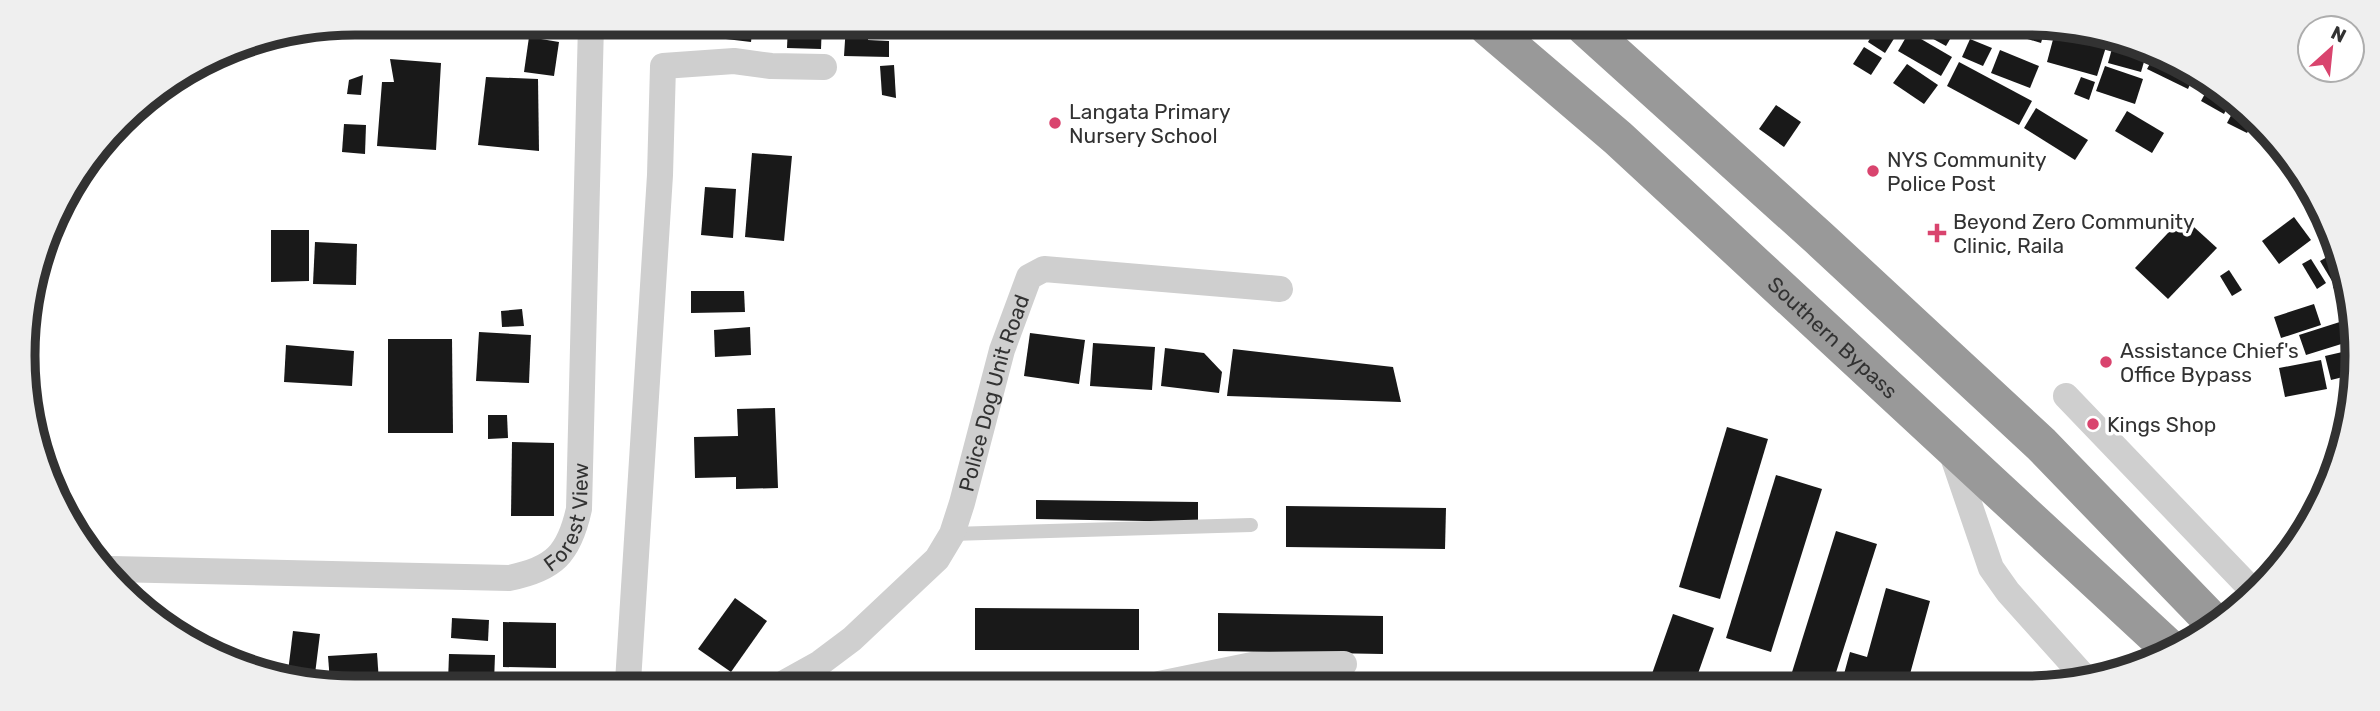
<svg xmlns="http://www.w3.org/2000/svg" width="2380" height="711" font-family="Rubik,sans-serif">
	<style>
		.building { fill: #191919 }
		.lines { fill: none; stroke-linecap: round; stroke-linejoin: round }
		.lane { stroke: #cfcfcf; stroke-width: 14 }
		.street { stroke: #cfcfcf; stroke-width: 26 }
		.highway { stroke: #999; stroke-width: 38 }
		.poi-dot { fill: #d9446e; stroke: #fff; stroke-width: 2.5 }
		.labels { text-anchor: middle; dominant-baseline: central; stroke-width: 7; stroke-linejoin: round; paint-order: stroke }
		.poi-label { font-size: 21px; fill: #323232; stroke: #fff; text-anchor: start }
		.street-label { font-size: 21px; fill: #323232; stroke: #fff }
		.rim { fill: none; stroke: #323232; stroke-width: 9 }
	</style>
	<rect width="100%" height="100%" fill="#fff"/>
	<g class="building">
		<polygon points="710,24 753,24 751,42 709,37"/>
		<polygon points="788,24 822,24 821,49 787,48"/>
		<polygon points="846,25 869,25 868,40 889,41 889,57 844,56"/>
		<polygon points="1845,28 1865,28 1860,38"/>
		<polygon points="1876,28 1900,29 1885,53 1868,42"/>
		<polygon points="1915,29 1956,29 1946,46"/>
		<polygon points="1994,29 2045,29 2041,43"/>
		<polygon points="2075,29 2090,29 2110,38 2109,39"/>
		<polygon points="1909,32 1952,57 1941,76 1898,51"/>
		<polygon points="2055,32 2106,47 2097,76 2047,62"/>
		<polygon points="529,37 559,42 554,76 524,72"/>
		<polygon points="1970,39 1992,48 1983,66 1962,57"/>
		<polygon points="2113,45 2146,55 2141,72 2108,63"/>
		<polygon points="1864,47 1882,58 1871,75 1853,64"/>
		<polygon points="2000,50 2039,66 2030,88 1991,73"/>
		<polygon points="2154,56 2195,73 2188,89 2147,69"/>
		<polygon points="390,59 441,63 436,150 377,146 382,82 394,82"/>
		<polygon points="1959,62 2032,101 2019,125 1947,86"/>
		<polygon points="1907,64 1938,85 1924,104 1893,83"/>
		<polygon points="894,65 896,98 882,95 880,66"/>
		<polygon points="2105,66 2143,79 2135,104 2096,91"/>
		<polygon points="363,75 361,95 347,94 349,80"/>
		<polygon points="486,77 538,79 539,151 478,145"/>
		<polygon points="2081,77 2095,82 2089,100 2074,94"/>
		<polygon points="2212,81 2231,100 2224,114 2201,101"/>
		<polygon points="1776,105 1801,122 1784,147 1759,129"/>
		<polygon points="2236,106 2253,122 2247,133 2227,123"/>
		<polygon points="2036,108 2088,140 2075,160 2024,128"/>
		<polygon points="2127,111 2164,133 2152,153 2115,131"/>
		<polygon points="344,124 366,125 365,154 342,152"/>
		<polygon points="752,153 792,156 784,241 745,237"/>
		<polygon points="705,187 736,189 733,238 701,235"/>
		<polygon points="2183,217 2217,248 2168,299 2135,268"/>
		<polygon points="2294,217 2311,240 2279,264 2262,241"/>
		<polygon points="271,230 309,230 309,281 271,282"/>
		<polygon points="315,242 357,244 356,285 313,284"/>
		<polygon points="2334,253 2344,275 2332,281 2320,261"/>
		<polygon points="2311,259 2326,283 2317,289 2302,264"/>
		<polygon points="2229,270 2242,290 2232,296 2220,276"/>
		<polygon points="2344,281 2351,293 2351,319 2333,287"/>
		<polygon points="691,291 744,291 745,312 691,313"/>
		<polygon points="2314,304 2321,325 2281,338 2274,317"/>
		<polygon points="522,309 524,326 502,327 501,311"/>
		<polygon points="2346,320 2351,341 2306,355 2299,335"/>
		<polygon points="750,327 751,355 715,357 714,330"/>
		<polygon points="479,332 531,335 529,383 476,381"/>
		<polygon points="1030,333 1085,340 1079,384 1024,376"/>
		<polygon points="388,339 452,339 453,433 388,433"/>
		<polygon points="1093,343 1155,347 1152,390 1090,386"/>
		<polygon points="286,345 354,351 352,386 284,382"/>
		<polygon points="1165,348 1204,353 1222,372 1219,393 1161,386"/>
		<polygon points="1233,349 1393,367 1401,402 1227,396"/>
		<polygon points="2351,350 2351,375 2331,380 2325,356"/>
		<polygon points="2321,360 2327,389 2285,397 2279,368"/>
		<polygon points="775,408 778,488 736,489 736,477 695,478 694,437 738,436 737,409"/>
		<polygon points="488,415 507,415 508,438 488,439"/>
		<polygon points="1727,427 1768,439 1720,599 1679,587"/>
		<polygon points="512,442 554,443 554,516 511,516"/>
		<polygon points="1776,475 1822,489 1771,652 1726,638"/>
		<polygon points="1036,500 1198,502 1198,522 1036,519"/>
		<polygon points="1286,506 1446,508 1445,549 1286,547"/>
		<polygon points="1836,531 1877,544 1832,685 1788,685"/>
		<polygon points="1886,588 1930,601 1907,685 1841,685 1850,652 1867,657"/>
		<polygon points="735,598 767,621 731,672 698,649"/>
		<polygon points="975,608 1139,609 1139,650 975,650"/>
		<polygon points="1218,613 1383,616 1383,654 1218,651"/>
		<polygon points="1673,614 1714,628 1694,685 1648,685"/>
		<polygon points="452,618 489,620 488,641 451,638"/>
		<polygon points="503,622 556,623 556,668 503,667"/>
		<polygon points="293,631 320,634 314,682 287,680"/>
		<polygon points="377,653 379,682 330,682 328,656"/>
		<polygon points="449,654 495,655 494,682 448,682"/>
		<polygon points="2001,673 2014,685 1989,685"/>
		<polygon points="558,678 558,682 504,682 503,679"/>
	</g>
	<g class="lines">
		<polyline class="lane" points="952,534 1251,525"/>
		<g class="street">
			<polyline points="2066,396 2255,593"/>
			<polyline points="1950,448 1991,568 2008,592 2087,680"/>
			<path id="s1" d="M111,569L509,578C554,569 569,554 579,509L591,24"/>
			<polyline points="628,682 660,175 663,66 734,61 771,66 824,67"/>
			<path id="s2" d="M784,683L820,663L852,639L937,559L952,534L962,503L1002,350L1029,277L1044,269L1280,289"/>
			<polyline points="1159,684 1252,665 1344,664"/>
		</g>
		<g class="highway">
			<path id="s3" d="M1488,27L1618,138L2172,651"/>
			<polyline points="1585,27 1819,238 2041,444 2215,624"/>
		</g>
	</g>
	<g class="poi-dot">
		<circle cx="1055" cy="123" r="7"/>
		<circle cx="1873" cy="171" r="7"/>
		<path d="M1933.5 222.5h7v7h7v7h-7v7h-7v-7h-7v-7h7z"/>
		<circle cx="2106" cy="362" r="7"/>
		<circle cx="2093" cy="424" r="7"/>
	</g>
	<g class="labels">
		<g class="poi-label">
			<text x="1069" y="111">Langata Primary<tspan x="1069" dy="24">Nursery School</tspan></text>
			<text x="1887" y="159">NYS Community<tspan x="1887" dy="24">Police Post</tspan></text>
			<text x="1953" y="221">Beyond Zero Community<tspan x="1953" dy="24">Clinic, Raila</tspan></text>
			<text x="2120" y="350">Assistance Chief's<tspan x="2120" dy="24">Office Bypass</tspan></text>
			<text x="2107" y="424">Kings Shop</text>
		</g>
		<g class="street-label">
			<text stroke="none"><textPath href="#s3" startOffset="464">Southern Bypass</textPath></text>
			<text stroke="none"><textPath href="#s2" startOffset="374">Police Dog Unit Road</textPath></text>
			<text stroke="none"><textPath href="#s1" startOffset="494">Forest View</textPath></text>
		</g>
	</g>
	<path d="M0 0H2380V711H0ZM355 35H2025A320 320 0 0 1 2345 355V356A320 320 0 0 1 2025 676H355A320 320 0 0 1 35 356V355A320 320 0 0 1 355 35Z" fill="#efefef" fill-rule="evenodd"/>
	<path class="rim" d="M355 35H2025A320 320 0 0 1 2345 355V356A320 320 0 0 1 2025 676H355A320 320 0 0 1 35 356V355A320 320 0 0 1 355 35Z"/>
	<g transform="translate(2331 49) rotate(27)"><circle r="33" fill="#ffffff" stroke="#adadad" stroke-width="2"/>
	<path d="M0-5L12 26L0 18L-12 26Z" fill="#d9446e"/>
	<text y="-10" font-size="19" font-weight="bold" text-anchor="middle" fill="#323232">N</text>
	</g>
</svg>
